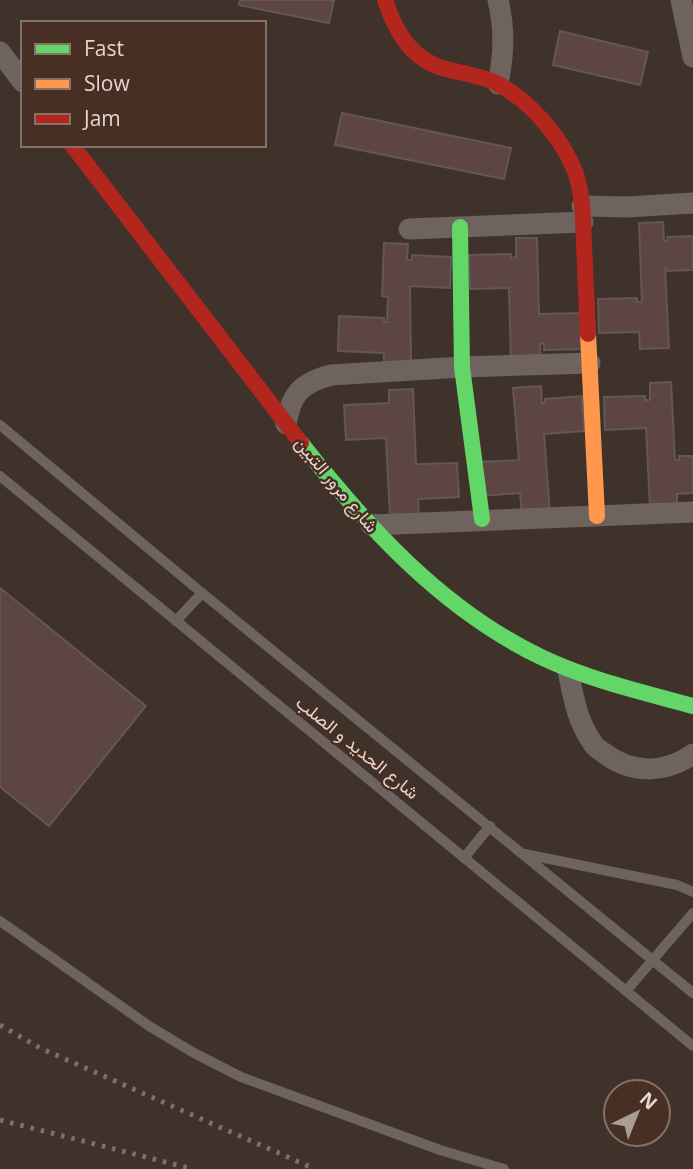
<svg xmlns="http://www.w3.org/2000/svg" width="693" height="1169" font-family="'Open Sans',Vazirmatn,sans-serif">
	<style>
		.building { fill: #5d4544; stroke: #635754; stroke-width: 2 }
		.lines { fill: none; stroke-linecap: round; stroke-linejoin: round }
		.lane { stroke: #6e635e; stroke-width: 10 }
		.street { stroke: #6e635e; stroke-width: 21 }
		.fast { stroke: #63d668; stroke-width: 16 }
		.slow { stroke: #ff974d; stroke-width: 16 }
		.jam { stroke: #b3261e; stroke-width: 16 }
		.rail { stroke: #7a716c; stroke-width: 5; stroke-dasharray: 3.5 7; stroke-linecap: butt }
		.labels { text-anchor: middle; dominant-baseline: central; stroke-width: 5; stroke-linejoin: round; paint-order: stroke }
		.street-label { font-size: 18px; fill: #e5d5ce; stroke: #472f23 }
	</style>
	<rect width="100%" height="100%" fill="#3f322b"/>
	<g class="building">
		<polygon points="240,0 334,0 329,23 239,5"/>
		<polygon points="560,31 648,52 640,85 553,65"/>
		<polygon points="342,113 511,148 504,179 335,145"/>
		<polygon points="663,222 664,241 668,241 667,237 693,236 693,270 667,271 665,267 669,348 640,349 639,332 599,333 598,299 637,298 637,302 642,302 639,223"/>
		<polygon points="516,238 537,238 539,314 582,313 583,349 544,350 544,343 540,344 541,363 511,364 509,288 470,289 469,255 511,254 511,258 516,257"/>
		<polygon points="384,243 408,244 407,260 412,260 412,255 451,257 450,288 410,286 411,367 384,366 384,353 338,351 339,316 384,318 384,322 387,322 388,297 382,296"/>
		<polygon points="671,382 675,460 679,460 679,456 693,456 693,493 677,494 677,506 650,507 646,428 605,430 604,397 645,396 645,400 650,400 650,383"/>
		<polygon points="541,386 542,403 545,403 545,399 582,396 584,431 544,434 550,513 522,515 520,493 480,496 478,462 519,460 513,388"/>
		<polygon points="413,389 416,464 457,463 459,497 418,499 419,514 390,516 386,438 346,440 344,405 389,403 389,390"/>
		<polygon points="0,588 146,706 49,826 0,787"/>
	</g>
	<g class="lines">
		<g class="lane">
			<polyline points="0,425 202,593 693,993"/>
			<polyline points="0,476 693,1046"/>
			<polyline points="176,621 202,593"/>
			<polyline points="525,854 677,885 693,892"/>
			<polyline points="464,858 490,826"/>
			<polyline points="0,921 149,1026 194,1053 241,1077 440,1150 504,1169"/>
			<polyline points="626,991 693,913"/>
		</g>
		<g class="street">
			<path d="M498,0C505,30 504,54 498,84"/>
			<polyline points="681,0 693,57"/>
			<polyline points="0,52 23,82"/>
			<polyline points="582,206 627,207 693,203"/>
			<polyline points="409,229 583,222"/>
			<path d="M286,424C291,394 301,383 331,375L462,367L590,363"/>
			<polyline points="371,525 693,512"/>
			<path d="M568,671C573,695 577,721 592,742C594,747 600,750 604,753C631,774 665,774 693,754"/>
		</g>
		<g class="fast">
			<polyline points="460,227 462,367 482,519"/>
			<path d="M301,443C368,528 443,610 541,657C589,680 642,692 693,706"/>
		</g>
		<polyline class="slow" points="588,334 597,516"/>
		<g class="jam">
			<path d="M385,0C396,34 413,62 450,70C465,74 482,76 496,83C530,100 563,139 576,174C583,196 583,220 584,243C585,273 587,304 588,334"/>
			<polyline points="72,145 301,443"/>
		</g>
		<g class="rail">
			<polyline points="0,1025 40,1048 315,1169"/>
			<polyline points="0,1120 193,1169"/>
		</g>
	</g>
	<g class="labels">
		<g class="street-label">
			<text transform="translate(337 484) rotate(50)">شارع مرور التبين</text>
			<text transform="translate(358 747) rotate(39)">شارع الحديد و الصلب</text>
		</g>
	</g>
	<rect x="21" y="21" width="245" height="126" fill="#472f23" stroke="#867167" stroke-width="2"/>
	<rect x="35" y="44" width="35" height="10" fill="#63d668" stroke="#867167" stroke-width="2"/>
	<text x="84" y="56" font-size="21" fill="#e5d5ce">Fast</text>
	<rect x="35" y="79" width="35" height="10" fill="#ff974d" stroke="#867167" stroke-width="2"/>
	<text x="84" y="91" font-size="21" fill="#e5d5ce">Slow</text>
	<rect x="35" y="114" width="35" height="10" fill="#b3261e" stroke="#867167" stroke-width="2"/>
	<text x="84" y="126" font-size="21" fill="#e5d5ce">Jam</text>
	<g transform="translate(637 1113) rotate(43)"><circle r="33" fill="#472f23" stroke="#867167" stroke-width="2"/>
	<path d="M0-5L12 26L0 18L-12 26Z" fill="#ab9c95"/>
	<text y="-10" font-size="19" font-weight="bold" text-anchor="middle" fill="#e5d5ce">N</text>
	</g>
</svg>
